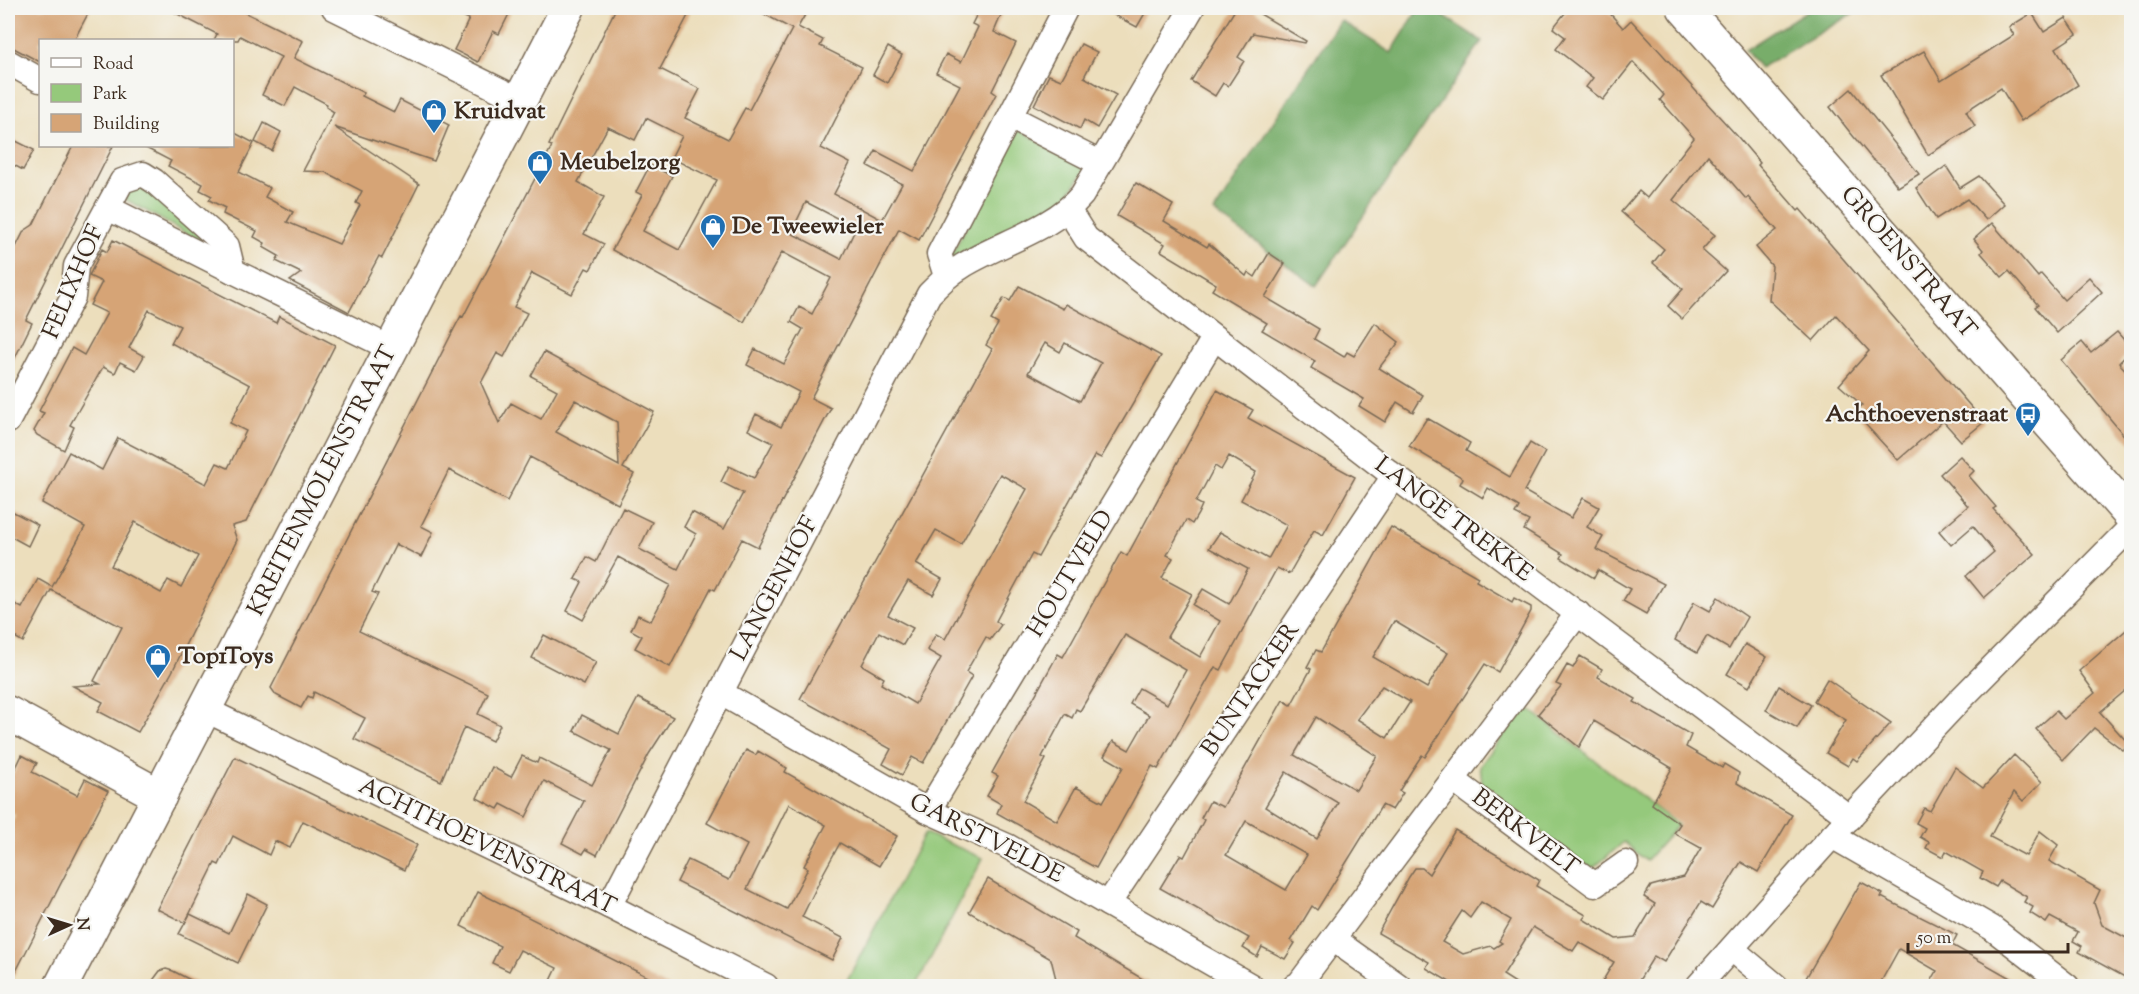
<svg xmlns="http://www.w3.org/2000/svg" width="2139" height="994" font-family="'Sorts Mill Goudy',serif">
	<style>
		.green { fill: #95c97b; stroke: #687a4c; stroke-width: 1.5 }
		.forest { fill: #78ad6b; stroke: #5a6c44; stroke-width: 1.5 }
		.building { fill: #d6a476; fill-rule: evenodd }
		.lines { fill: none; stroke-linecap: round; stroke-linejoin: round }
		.street-casing { stroke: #796955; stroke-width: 27 }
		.secondary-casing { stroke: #796955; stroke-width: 36 }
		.street { stroke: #fff; stroke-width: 24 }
		.secondary { stroke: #fff; stroke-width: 33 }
		.labels { text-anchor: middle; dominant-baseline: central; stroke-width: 4.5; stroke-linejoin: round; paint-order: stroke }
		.poi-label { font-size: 24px; font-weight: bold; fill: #3b2a1e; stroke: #f6f6f2; text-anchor: start }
		.street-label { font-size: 24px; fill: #3b2a1e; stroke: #f6f6f2 }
	</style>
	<rect width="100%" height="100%" fill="#f6f6f2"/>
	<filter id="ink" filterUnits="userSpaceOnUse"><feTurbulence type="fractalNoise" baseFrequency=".0167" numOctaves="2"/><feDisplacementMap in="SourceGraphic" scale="12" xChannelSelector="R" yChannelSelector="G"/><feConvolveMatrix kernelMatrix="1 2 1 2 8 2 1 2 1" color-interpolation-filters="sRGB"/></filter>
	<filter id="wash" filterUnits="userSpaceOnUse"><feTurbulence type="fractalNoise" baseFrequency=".008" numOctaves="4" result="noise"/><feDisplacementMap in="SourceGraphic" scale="24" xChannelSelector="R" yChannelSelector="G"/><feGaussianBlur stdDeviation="1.35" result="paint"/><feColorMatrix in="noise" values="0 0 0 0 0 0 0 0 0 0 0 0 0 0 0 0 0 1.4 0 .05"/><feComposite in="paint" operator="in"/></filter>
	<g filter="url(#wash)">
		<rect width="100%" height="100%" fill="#ecdebc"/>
		<g class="green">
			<polygon points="1017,129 1088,166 1063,202 952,260 950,258"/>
			<polygon points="142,182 217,251 125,199 130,186"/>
			<polygon points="1525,706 1678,825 1646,861 1624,842 1592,869 1483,790 1480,766"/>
			<polygon points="925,833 983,858 916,986 844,986"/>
		</g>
		<g class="forest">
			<polygon points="1419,8 1431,8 1482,41 1316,286 1214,212 1340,20 1391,53"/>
			<polygon points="1811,8 1862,8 1760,68 1745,50"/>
		</g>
		<g id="blocks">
			<g class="building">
				<polygon points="8,8 91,8 74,40 40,40 40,62 8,45"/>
				<polygon points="166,8 236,8 303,41 294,58 364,93 362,96 394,112 400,100 449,125 434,161 334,127 419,184 382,258 379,256 349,312 290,281 301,273 276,261 279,256 263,247 265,243 254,237 257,231 223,214 225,208 209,200 212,196 200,190 203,184 168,166 171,161 142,146 232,146 233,132 254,143 239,172 270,188 265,197 293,212 287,222 339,244 360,205 356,203 362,191 325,172 303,171 334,112 326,107 327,104 295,87 285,106 262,95 281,57 240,36 238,40 214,40 217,34"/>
				<polygon points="445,8 512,8 499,34 493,31 478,62 454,50 469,19"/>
				<path d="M616,8H692L660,69L700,89L685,118L728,139L745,108L749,110L792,29L753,8H809L798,27L823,40L820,46L862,67L821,148L850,163L834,194L882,220L902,184L868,166L876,151L914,171L960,85L936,73L946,54L961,62L978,27L972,24L980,8H1004L994,32L1016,43L992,91L996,94L919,240L899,229L811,398L831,408L758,547L742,539L715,590L711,588L670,667L635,648L642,636L631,630L638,615L651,621L670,585L618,557L583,620L567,611L582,582L575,579L587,557L596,562L623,508L652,522L639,549L678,569L696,534L684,527L692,512L724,529L743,493L721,482L729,466L754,478L773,443L748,430L756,414L781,427L799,392L747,365L755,349L784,364L803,329L791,322L799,307L812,314L831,278L782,252L744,322L612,250L642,195L636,192L650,165L672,176L643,231L679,250L717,180L671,158L682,136L646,118L635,140L608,127L578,182L604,197L584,234L604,244L590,270L586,268L572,294L532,273L514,307L527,313L504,357L497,353L481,383L499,423L511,403L541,419L557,390L531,376L544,352L654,412L623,468L634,474L618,504L530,457L507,501L449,470L421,526L433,532L421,557L396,544L372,592L378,594L359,631L488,693L478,714L500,725L492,741L464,727L441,781L354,739L365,718L314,692L312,698L308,696L301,708L276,695L271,688L454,329L461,316L463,317L552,146L549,145ZM806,202L856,228L841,259L791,233ZM575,400L617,422L619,466L556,432Z"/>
				<polygon points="1101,8 1148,8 1137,27"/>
				<polygon points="1236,8 1250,8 1306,41 1305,43 1253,33 1238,57 1244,61 1228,86 1223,83 1215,96 1191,81"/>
				<polygon points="1569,8 1605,8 1623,28 1631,20 1738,137 1760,163 1758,165 1798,211 1800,209 1984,422 1961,441 1943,421 1898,460 1855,413 1862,405 1839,385 1869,351 1836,315 1813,341 1769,300 1772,266 1756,247 1777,230 1748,197 1746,199 1708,155 1673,200 1715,235 1702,250 1726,271 1682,319 1668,306 1683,289 1653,263 1664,249 1621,212 1639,191 1647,198 1694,138 1660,100 1664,95 1633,62 1603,100 1586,87 1593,78 1556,49 1565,37 1553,28"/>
				<polygon points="2032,13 2044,32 2066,18 2077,34 2056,48 2078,85 2021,121 2001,88 1966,111 1975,126 1928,155 1881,75 1924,51 1941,81 2014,35 2009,27"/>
				<polygon points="1081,44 1097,52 1084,77 1116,95 1097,128 1084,120 1080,129 1034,105 1049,75 1061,80"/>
				<polygon points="888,47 902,55 887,83 873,75"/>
				<polygon points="1851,89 1919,174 1898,187 1884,168 1872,159 1849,131 1830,107"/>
				<polygon points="264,123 281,132 272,151 255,142"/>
				<polygon points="8,137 34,150 23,170 8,162"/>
				<polygon points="73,146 113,146 26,320 32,323 8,372 8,276 14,263 9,261 24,231 33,225"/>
				<polygon points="1946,166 1960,188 1979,176 2004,204 1986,220 1967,199 1936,219 1916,188"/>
				<polygon points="1136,183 1173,205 1164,221 1207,247 1209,244 1246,276 1248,272 1255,277 1269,253 1285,264 1265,297 1319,329 1314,339 1344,357 1347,352 1354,356 1375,323 1399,342 1379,368 1423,395 1413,412 1397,402 1385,422 1359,406 1364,399 1311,368 1315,361 1262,330 1267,323 1212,290 1216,284 1161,251 1165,244 1117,216"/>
				<polygon points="1992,223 2038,277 2041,274 2064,300 2089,277 2102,292 2057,333 2035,307 2038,305 2009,271 2002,277 1981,253 1983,250 1974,239"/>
				<path d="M113,240L276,323L279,316L335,345L246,522L232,526L237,540L172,672L138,732L98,711L103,702L73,686L100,684L94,681L122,627L51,590L23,642L8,633V600L22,608L38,579L52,587L85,527L42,503L69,452L102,470L118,438L206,484L217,463L228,468L246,431L230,423L250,385L171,343L180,326L149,310L129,348L144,356L136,370L120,362L115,373L103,367L70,425L74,427L64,450L37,435L34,431L44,413L39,411L72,348L84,355L107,313L90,305L102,282L89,276L102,249L107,252ZM135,522L198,556L181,587L168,580L161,593L111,566Z"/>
				<path d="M1019,286L1063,309L1066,304L1161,356L1101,458L1095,455L1038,557L1032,554L996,621L1001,625L990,640L986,637L966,672L972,676L923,763L912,757L902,775L883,764L891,749L800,699L992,349L986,345L998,324L991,320L1004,298L1010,301ZM1045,343L1060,352L1065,343L1101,363L1080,401L1028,373ZM1000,474L1027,489L945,639L936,634L927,650L941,658L915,704L881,684L884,678L862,665L879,632L903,645L913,628L888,615L908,581L933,595L942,579L916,564L936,530L961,544Z"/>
				<polygon points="2117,332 2132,349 2119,363 2132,377 2132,445 2061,360 2082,342 2091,353"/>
				<path d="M1217,390L1253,410L1248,418L1355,477L1323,535L1314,530L1289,574L1277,568L1221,670L1215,667L1158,769L1152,766L1096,868L997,813L1001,804L987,796L998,776L992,773L1058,654L1063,657L1121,552L1127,556ZM1229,456L1256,472L1241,500L1287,525L1268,559L1220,532L1209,548L1248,569L1229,604L1203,589L1193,605L1220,621L1200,657L1167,637L1192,594L1162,578L1173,558L1167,555L1186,520L1192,524L1198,514L1202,505L1196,502L1215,466L1221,470ZM1125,635L1186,670L1167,704L1139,688L1130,704L1149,715L1129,750L1113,741L1104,756L1123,767L1103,802L1076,787L1057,821L1023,801L1046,759L1042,757L1065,714L1072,718L1076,709L1080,711Z"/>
				<polygon points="1427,418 1470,443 1466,451 1510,477 1530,443 1545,452 1524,491 1571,518 1583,498 1599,507 1587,527 1603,537 1596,549 1664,584 1646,614 1623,601 1630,589 1598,570 1594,578 1561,558 1563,554 1524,530 1529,521 1515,514 1519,507 1488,488 1483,498 1460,484 1463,478 1409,446"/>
				<polygon points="1960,456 1974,471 1969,476 1996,507 1993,509 2035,554 1984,598 1966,576 1994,552 1973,526 1951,545 1939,531 1968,506 1940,474"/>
				<polygon points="8,509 38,525 28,546 8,535"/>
				<path d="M1391,527L1478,577L1476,581L1512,602L1514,598L1531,607V611L1498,672L1485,664L1425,757L1422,755L1412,770L1399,791L1403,793L1392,810L1382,805L1317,910L1312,906L1291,941L1295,943L1285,959L1262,947L1257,957L1243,948L1249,938L1160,888L1180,855L1184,857L1204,820L1201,818L1210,801L1223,807L1283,700L1291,705L1311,669L1307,667L1316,650L1321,652ZM1394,621L1448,653L1427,688L1373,657ZM1382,686L1410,702L1387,738L1357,719ZM1316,717L1377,756L1356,790L1294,755ZM1286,772L1338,803L1317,839L1265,807ZM1246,821L1307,855L1286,890L1226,855Z"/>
				<polygon points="1718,597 1747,617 1729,649 1707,636 1697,653 1675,640 1694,602 1710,611"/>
				<polygon points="2132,625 2132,685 2100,712 2129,744 2123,750 2094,728 2063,760 2036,729 2056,711 2064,719 2095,693 2079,671"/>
				<polygon points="544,635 596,662 584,685 532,658"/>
				<polygon points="1745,644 1767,657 1749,687 1727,674"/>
				<path d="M1580,656L1602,669L1598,677L1636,699L1634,702L1691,735L1686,747L1722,768L1724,764L1739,773L1737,783L1792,815L1758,872L1741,862L1712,909L1701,902L1664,962L1654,956L1635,987H1599L1614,962L1579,942L1573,951L1533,927L1503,975L1522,987H1458L1426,968L1429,962L1378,933L1409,877L1415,868H1422L1429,874L1455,830L1539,880L1536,886L1586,915L1583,919L1616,939L1635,937L1655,904L1644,897L1651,886L1684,877L1701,848L1674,833L1680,824L1652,804L1672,768L1594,721L1579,747L1538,714L1561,686L1556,684L1567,665L1573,668ZM1481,902L1511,920L1499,941L1502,943L1494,948L1491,946L1463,954L1442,942L1462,911L1470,918Z"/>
				<polygon points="1827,679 1891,723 1857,761 1853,758 1848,766 1826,753 1846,720 1814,701"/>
				<polygon points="1779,686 1811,705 1797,728 1766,710"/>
				<polygon points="638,698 673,717 649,754 597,855 586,849 583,854 562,843 584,801 544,781 526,817 501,804 498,809 477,798 492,767 511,777 522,756 537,763 539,758 592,785 611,750 574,731 582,715 619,734"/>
				<path d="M746,750L756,755L758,751L787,768L785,772L897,836L879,866L840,843L824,872L802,917L843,938L832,960L677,882L688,860L729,880L747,845L707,823ZM789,804L826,825L804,866L808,868L787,909L747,889Z"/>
				<polygon points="22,755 37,763 32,772 77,795 85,779 108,791 8,987 8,831 15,815 8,811 8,771 13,774"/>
				<polygon points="2014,755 2042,782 2023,801 2014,792 1990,837 2026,856 2040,831 2058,845 2049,861 2100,890 2094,903 2102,925 2132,941 2132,981 2079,952 2082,946 2073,941 2078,932 2050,917 2046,923 2030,913 2033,907 2024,902 2027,897 2000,881 1996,887 1989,883 1980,878 1983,872 1946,851 1943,857 1926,848 1929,842 1920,837 1925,828 1916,823 1924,808 1930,811 1955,767 1983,788"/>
				<polygon points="235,757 417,845 404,870 303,821 290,848 275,841 269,855 233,836 219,865 215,863 185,923 157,909"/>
				<polygon points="988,879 1077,932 1074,938 1156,987 1058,987 1051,959 969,912"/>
				<polygon points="1861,882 1883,894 1881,897 1957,935 1952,945 2026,987 1928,987 1937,971 1899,949 1878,987 1821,987 1806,978"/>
				<polygon points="478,892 668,987 548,987 557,968 520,950 509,971 492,963 500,946 461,926"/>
				<polygon points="248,894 267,904 238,963 179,934 190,914 229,933"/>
				<polygon points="166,969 173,971 204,987 148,987 160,971"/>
			</g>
		</g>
	</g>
	<g filter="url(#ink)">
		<use href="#blocks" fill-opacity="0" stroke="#796955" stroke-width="1.5"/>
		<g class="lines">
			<defs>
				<g id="street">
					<polyline points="334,8 520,100"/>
					<polyline points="8,62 40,80"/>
					<polyline points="1010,117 1100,163"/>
					<polyline points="108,208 233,271"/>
					<polyline points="1069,211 1086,238 1394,476 1850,818"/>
					<polyline points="946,276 939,254 1066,8"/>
					<polyline points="8,421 73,297 76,266 122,181 143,174 154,181 227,246 233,271 392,349"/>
					<polyline points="721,693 928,811 1007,846 1251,986"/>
					<polyline points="206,710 609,906 766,986"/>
					<polyline points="1453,780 1595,885 1626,863"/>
					<polyline points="928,811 1214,338"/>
					<polyline points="1832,836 1992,928 2067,986"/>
					<polyline points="1108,904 1394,476"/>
					<path d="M609,906L929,294C940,283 950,273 964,265C1002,242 1053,229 1082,195L1192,8"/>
					<polyline points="1333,939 1399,986"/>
					<polyline points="1732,949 1776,986"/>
					<polyline points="1295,986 1299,984 1578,613"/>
					<polyline points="1698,986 1832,836 1958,702 2132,526"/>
				</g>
				<g id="secondary">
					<polyline points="1684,8 2132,517"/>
					<polyline points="8,713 160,796"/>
					<polyline points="61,986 568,8"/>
				</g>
			</defs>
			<use href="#street" class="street-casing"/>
			<use href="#secondary" class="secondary-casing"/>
			<use href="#street" class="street"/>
			<use href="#secondary" class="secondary"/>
		</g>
	</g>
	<defs>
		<symbol id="shop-pin" viewBox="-11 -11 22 30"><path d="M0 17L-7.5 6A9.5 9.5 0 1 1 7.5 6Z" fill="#1f6fb2" stroke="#f6f6f2"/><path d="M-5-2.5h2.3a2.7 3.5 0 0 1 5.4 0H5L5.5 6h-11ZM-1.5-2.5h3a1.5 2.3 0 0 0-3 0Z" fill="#fff"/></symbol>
		<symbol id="bus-pin" viewBox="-11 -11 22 30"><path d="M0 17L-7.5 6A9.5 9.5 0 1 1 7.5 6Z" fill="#1f6fb2" stroke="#f6f6f2"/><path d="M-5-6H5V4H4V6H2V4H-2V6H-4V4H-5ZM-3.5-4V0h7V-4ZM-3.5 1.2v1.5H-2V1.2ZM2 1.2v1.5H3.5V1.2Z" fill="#fff"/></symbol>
	</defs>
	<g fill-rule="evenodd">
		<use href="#shop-pin" x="419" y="97" width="30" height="40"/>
		<use href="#shop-pin" x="525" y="148" width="30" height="40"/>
		<use href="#shop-pin" x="698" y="212" width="30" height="40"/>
		<use href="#bus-pin" x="2013" y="400" width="30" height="40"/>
		<use href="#shop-pin" x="143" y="642" width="30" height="40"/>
	</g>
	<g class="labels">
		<g class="poi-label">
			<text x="454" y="112">Kruidvat</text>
			<text x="560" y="163">Meubelzorg</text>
			<text x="732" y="227">De Tweewieler</text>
			<text x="2008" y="415" text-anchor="end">Achthoevenstraat</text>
			<text x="178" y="657">Top1Toys</text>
		</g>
		<g class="street-label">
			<text transform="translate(1908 263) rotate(49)">GROENSTRAAT</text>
			<text transform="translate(74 282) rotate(-67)">FELIXHOF</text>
			<text transform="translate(323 481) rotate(-63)">KREITENMOLENSTRAAT</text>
			<text transform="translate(1453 520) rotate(37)">LANGE TREKKE</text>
			<text transform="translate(1071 574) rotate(-59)">HOUTVELD</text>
			<text transform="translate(775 589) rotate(-62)">LANGENHOF</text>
			<text transform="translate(1251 690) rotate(-56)">BUNTACKER</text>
			<text transform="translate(1525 833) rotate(37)">BERKVELT</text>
			<text transform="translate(986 839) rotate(27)">GARSTVELDE</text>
			<text transform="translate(487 847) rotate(26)">ACHTHOEVENSTRAAT</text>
		</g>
	</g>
	<rect width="2139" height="994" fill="none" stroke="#f6f6f2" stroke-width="30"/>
	<rect x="39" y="39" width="195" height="108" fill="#f6f6f2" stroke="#aba49d" stroke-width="1.5"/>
	<rect x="51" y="58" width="30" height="9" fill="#ffffff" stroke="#aba49d" stroke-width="1.5"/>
	<text x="93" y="69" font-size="18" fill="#3b2a1e">Road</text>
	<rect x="51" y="84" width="30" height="18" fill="#95c97b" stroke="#aba49d" stroke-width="1.5"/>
	<text x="93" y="99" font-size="18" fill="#3b2a1e">Park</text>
	<rect x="51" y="114" width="30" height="18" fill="#d6a476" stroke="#aba49d" stroke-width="1.5"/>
	<text x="93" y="129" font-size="18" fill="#3b2a1e">Building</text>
	<g transform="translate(69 925) rotate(86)" stroke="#f6f6f2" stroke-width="4.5" paint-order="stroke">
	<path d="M0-4.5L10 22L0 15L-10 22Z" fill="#3b2a1e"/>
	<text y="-9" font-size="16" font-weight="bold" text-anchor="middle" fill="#3b2a1e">N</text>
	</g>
	<path d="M1908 943v9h160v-9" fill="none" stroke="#3b2a1e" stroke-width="3"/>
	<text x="1917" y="943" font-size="18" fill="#3b2a1e" stroke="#f6f6f2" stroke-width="4.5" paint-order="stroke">50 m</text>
</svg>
